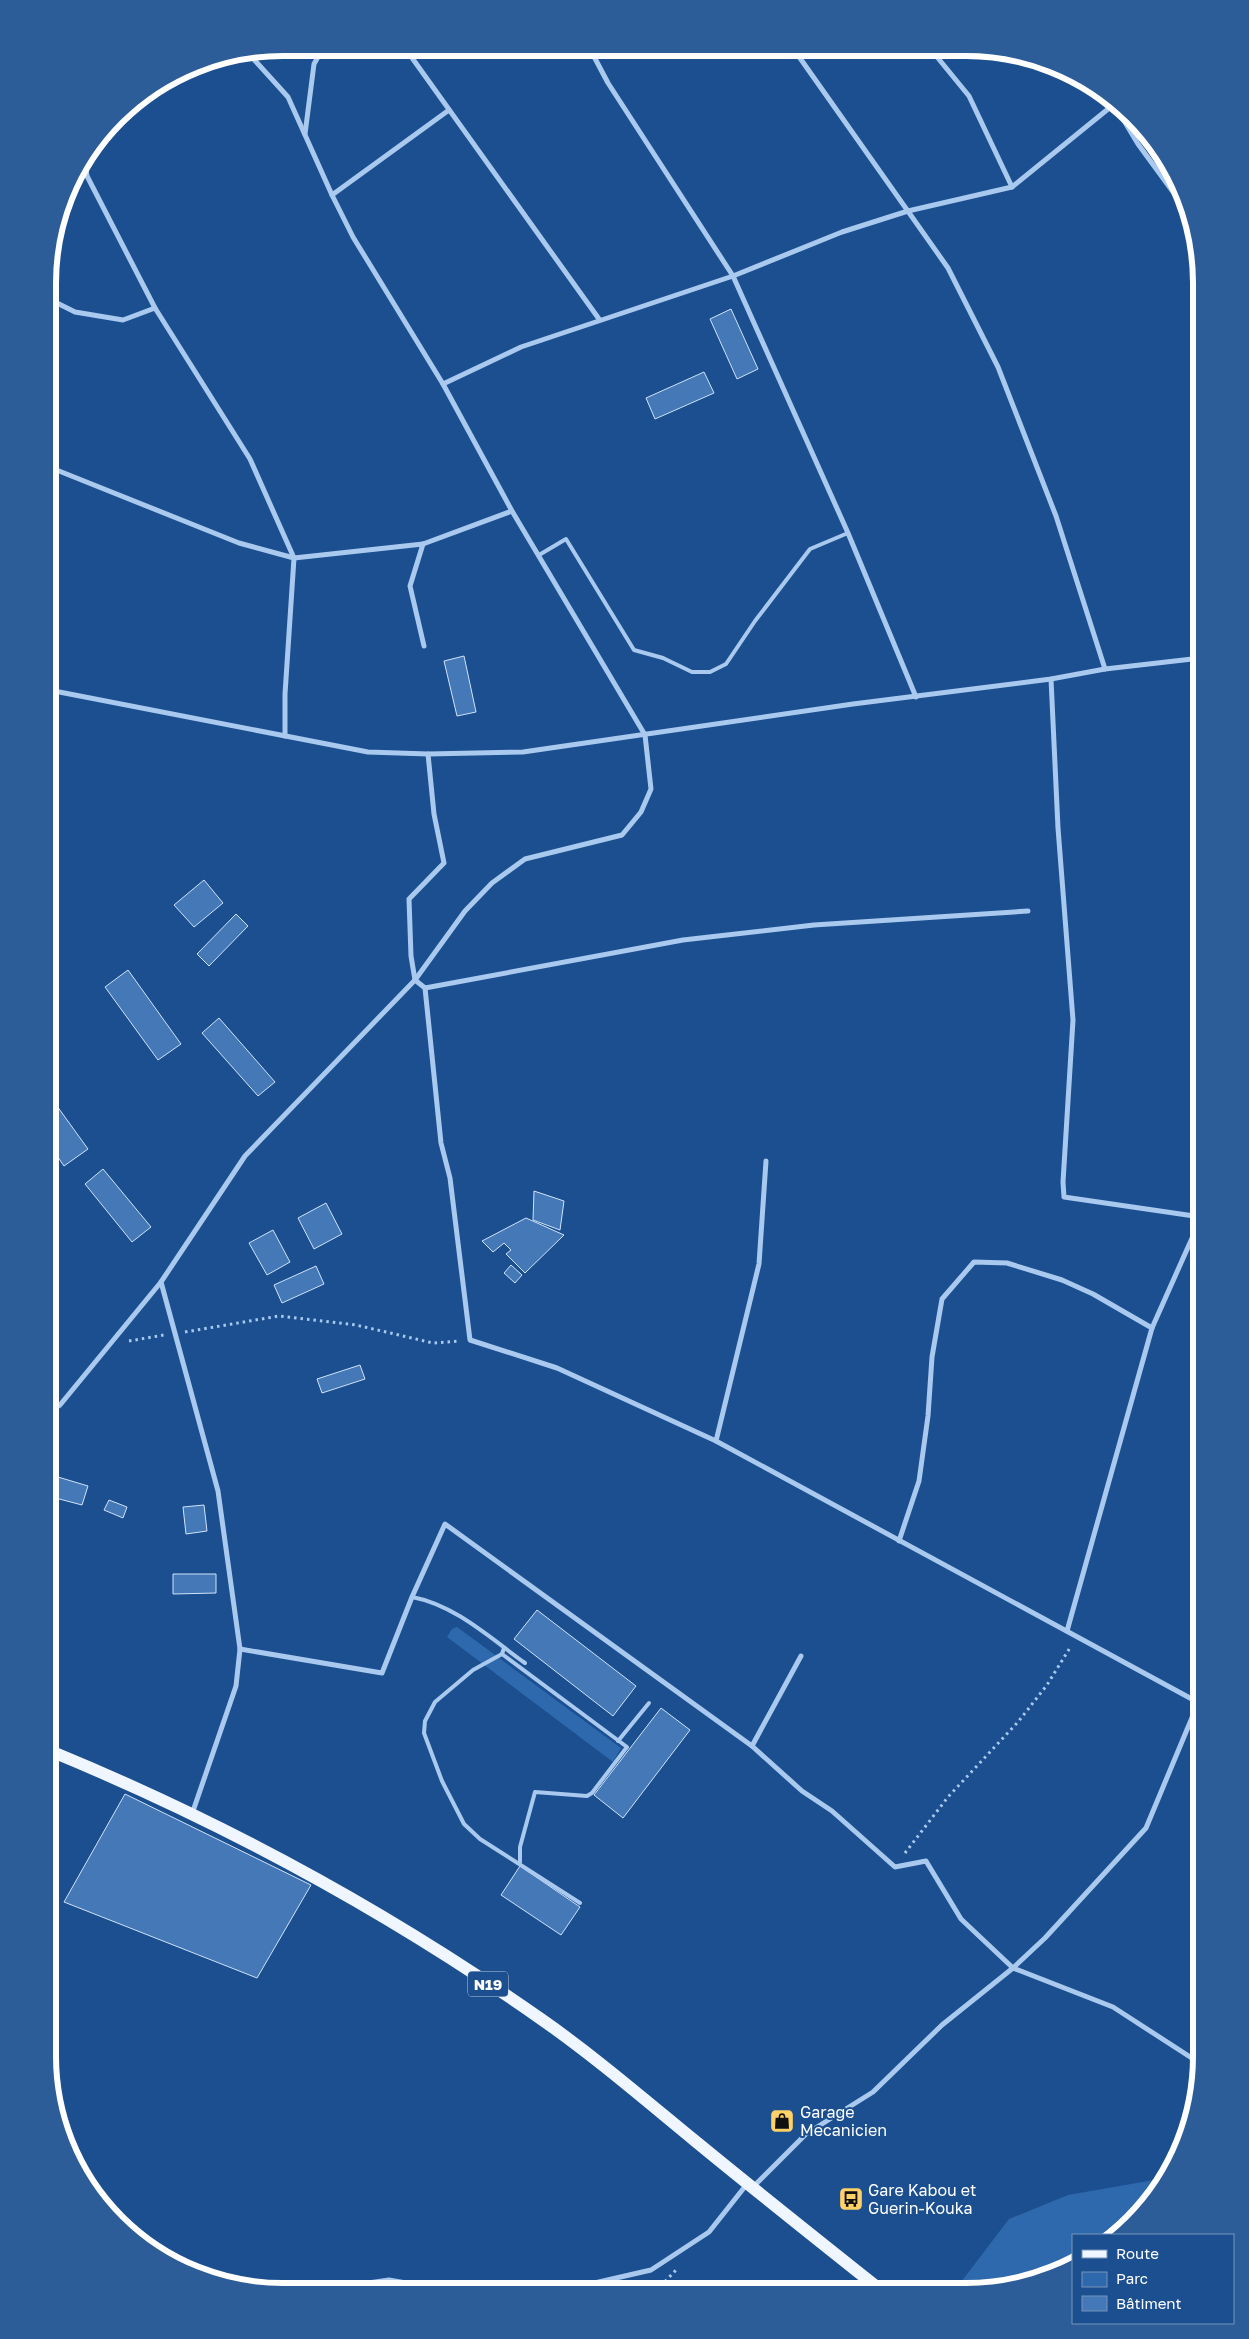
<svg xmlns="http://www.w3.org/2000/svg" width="1249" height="2339" font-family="'Golos Text',sans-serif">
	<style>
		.green { fill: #2e69ad }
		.building { fill: #4478b7; stroke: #cfe3fa }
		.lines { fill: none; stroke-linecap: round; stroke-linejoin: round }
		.path { stroke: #a9c9ee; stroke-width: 3; stroke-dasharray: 2.5 4; stroke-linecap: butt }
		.service { stroke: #a9c9ee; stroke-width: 4 }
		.minor { stroke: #a9c9ee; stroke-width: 5 }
		.primary { stroke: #f0f6ff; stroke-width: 12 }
		.labels { text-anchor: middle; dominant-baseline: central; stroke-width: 4; stroke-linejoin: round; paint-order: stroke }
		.shield { fill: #1b4f8f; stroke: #bbcadd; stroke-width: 1 }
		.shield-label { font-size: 15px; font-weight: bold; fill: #fff }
		.poi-label { font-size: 16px; fill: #fff; stroke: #1b4f8f; text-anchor: start }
		.rim { fill: none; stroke: #fff; stroke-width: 6 }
	</style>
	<rect width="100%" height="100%" fill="#1b4f8f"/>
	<g class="green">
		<polygon points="457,1627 621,1748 613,1762 447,1637 452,1629"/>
		<polygon points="1165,2178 1153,2199 1117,2235 1073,2235 1073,2262 1042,2279 957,2291 958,2286 1009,2219 1068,2195"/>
	</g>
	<g class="building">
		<polygon points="731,309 758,369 737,379 710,319"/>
		<polygon points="704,372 714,393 655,419 646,398"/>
		<polygon points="464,656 476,712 457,716 444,661"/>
		<polygon points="204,880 223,903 194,927 174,905"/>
		<polygon points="236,914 248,926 209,966 197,954"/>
		<polygon points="128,970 181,1044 158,1060 105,987"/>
		<polygon points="219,1018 275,1082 258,1096 202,1033"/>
		<polygon points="49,1095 88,1149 64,1166 49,1144"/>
		<polygon points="103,1169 151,1227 132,1242 85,1184"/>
		<polygon points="534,1191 564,1201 560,1230 533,1220"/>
		<polygon points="326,1203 342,1234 314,1249 298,1218"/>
		<polygon points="526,1218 564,1235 525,1273 506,1254 511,1250 504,1243 493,1252 482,1241"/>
		<polygon points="273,1230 290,1262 267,1275 249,1243"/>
		<polygon points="511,1265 522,1275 515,1283 504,1273"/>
		<polygon points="316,1266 324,1284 282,1303 274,1285"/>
		<polygon points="360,1365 365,1379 322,1393 317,1379"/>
		<polygon points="48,1474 88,1486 82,1505 48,1496"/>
		<polygon points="109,1500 127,1507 123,1518 104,1510"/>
		<polygon points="204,1505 207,1531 186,1534 183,1507"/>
		<polygon points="173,1574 216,1574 216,1593 173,1594"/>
		<polygon points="537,1610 636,1686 613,1716 514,1639"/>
		<polygon points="661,1708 690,1730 623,1818 594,1795"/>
		<polygon points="125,1794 311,1885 257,1978 64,1902"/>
		<polygon points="520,1866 580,1907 561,1935 501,1895"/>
	</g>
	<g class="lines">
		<g class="path">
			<polyline points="185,1332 279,1316 356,1325 433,1343 460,1341"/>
			<polyline points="129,1341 164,1335"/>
			<polyline points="905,1853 948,1797 1018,1722 1047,1685 1071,1646"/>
			<polyline points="656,2291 676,2270"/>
		</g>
		<g class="service">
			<polyline points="539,555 566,539 634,650 663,658 692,672 710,672 726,664 755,621 810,549 848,533"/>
			<path d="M412,1597C455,1605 490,1638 525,1663"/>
			<polyline points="504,1648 502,1654 473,1670 435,1702 425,1721 424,1733 442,1781 464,1824 480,1839 580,1903"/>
			<polyline points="502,1654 627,1747 592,1793 587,1796 535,1792 520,1847 520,1862"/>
			<polyline points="618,1741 649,1703"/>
		</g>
		<g class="minor">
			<polyline points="405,48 599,319"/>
			<polyline points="590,49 608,83 733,276 848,533 916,697"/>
			<polyline points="795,51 948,268 998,367 1056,516 1105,669"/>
			<polyline points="933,52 969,96 1012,187"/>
			<polyline points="249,54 288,97 332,195"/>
			<polyline points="1111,99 1138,144 1187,211 1197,255"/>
			<polyline points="305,134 314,64 323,48"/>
			<polyline points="85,163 87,176 155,308 250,459 294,558 285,694 285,736"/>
			<polyline points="49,299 75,312 123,320 155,308"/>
			<polyline points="443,384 521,347 733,276 842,232 908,211 1012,187 1113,105"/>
			<polyline points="49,467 239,543 294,558 423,544 512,511"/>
			<polyline points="423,544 410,586 424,646"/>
			<polyline points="1051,679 1058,828 1073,1020 1063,1182 1064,1197 1201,1217"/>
			<polyline points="49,690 368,752 428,754 523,752 853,704 1051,679 1105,669 1201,658"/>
			<polyline points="428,754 434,814 444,863 409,899 411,956 415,980 425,988 441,1143 450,1178 470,1340 557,1368 716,1441 1201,1704"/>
			<polyline points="425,988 683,940 814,925 1028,911"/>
			<polyline points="161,1282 218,1491 240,1649 236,1686 192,1814"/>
			<polyline points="48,1412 60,1405 161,1282 245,1156 415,980 465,911 492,883 525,859 622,835 641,812 651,789 645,735 512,511 443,384 353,237 332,195 449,110"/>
			<polyline points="716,1441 759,1264 766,1161"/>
			<polyline points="899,1541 919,1481 928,1416 932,1357 942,1299 974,1262 1007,1263 1062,1280 1093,1294 1152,1328"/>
			<polyline points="1067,1631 1152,1328 1201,1218"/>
			<polyline points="240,1649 382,1673 412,1597 445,1524 752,1746 802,1791 832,1811 895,1867 926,1861 961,1919 1013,1968 1113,2007 1201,2064"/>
			<polyline points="752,1746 801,1656"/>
			<polyline points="753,2187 806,2134 873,2092 942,2025 1013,1968 1045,1938 1146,1828 1201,1696"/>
			<polyline points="320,2290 389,2280 446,2290"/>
			<polyline points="564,2290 651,2270 709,2232 747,2184"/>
		</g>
		<path class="primary" d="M48,1750C221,1821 387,1911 541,2019C594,2056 644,2099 694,2140C756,2191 819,2241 882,2291"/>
	</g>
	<defs>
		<symbol id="shop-square" viewBox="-11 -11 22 22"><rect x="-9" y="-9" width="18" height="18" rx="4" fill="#ffd166" stroke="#1b4f8f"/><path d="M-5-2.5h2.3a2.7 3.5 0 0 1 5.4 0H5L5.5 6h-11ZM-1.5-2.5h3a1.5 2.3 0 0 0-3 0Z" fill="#111"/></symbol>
		<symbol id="bus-square" viewBox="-11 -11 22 22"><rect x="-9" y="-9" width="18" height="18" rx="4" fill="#ffd166" stroke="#1b4f8f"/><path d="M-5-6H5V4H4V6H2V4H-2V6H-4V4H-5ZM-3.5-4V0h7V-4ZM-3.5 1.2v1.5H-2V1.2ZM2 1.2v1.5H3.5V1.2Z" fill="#111"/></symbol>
	</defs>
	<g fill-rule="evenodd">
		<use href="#shop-square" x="768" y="2107" width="28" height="28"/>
		<use href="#bus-square" x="837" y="2185" width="28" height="28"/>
	</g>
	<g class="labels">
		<rect class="shield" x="468" y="1971.5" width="40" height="25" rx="4"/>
		<g class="shield-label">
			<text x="488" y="1984">N19</text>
		</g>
		<g class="poi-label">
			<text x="800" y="2112">Garage<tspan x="800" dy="18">Mecanicien</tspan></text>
			<text x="868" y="2190">Gare Kabou et<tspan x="868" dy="18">Guerin-Kouka</tspan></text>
		</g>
	</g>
	<path d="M0 0H1249V2339H0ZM283 56H966A227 227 0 0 1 1193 283V2056A227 227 0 0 1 966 2283H283A227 227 0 0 1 56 2056V283A227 227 0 0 1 283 56Z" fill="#2d5d98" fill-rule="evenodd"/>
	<path class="rim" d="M283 56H966A227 227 0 0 1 1193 283V2056A227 227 0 0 1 966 2283H283A227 227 0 0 1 56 2056V283A227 227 0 0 1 283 56Z"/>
	<rect x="1072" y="2234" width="162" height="90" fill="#1b4f8f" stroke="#7695bc"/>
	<rect x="1082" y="2250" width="25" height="8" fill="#f0f6ff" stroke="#7695bc"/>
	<text x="1116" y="2259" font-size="15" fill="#ffffff">Route</text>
	<rect x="1082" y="2272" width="25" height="15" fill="#2e69ad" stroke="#7695bc"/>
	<text x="1116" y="2284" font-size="15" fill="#ffffff">Parc</text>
	<rect x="1082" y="2296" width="25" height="15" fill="#4478b7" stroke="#7695bc"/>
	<text x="1116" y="2309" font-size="15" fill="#ffffff">Bâtiment</text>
</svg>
